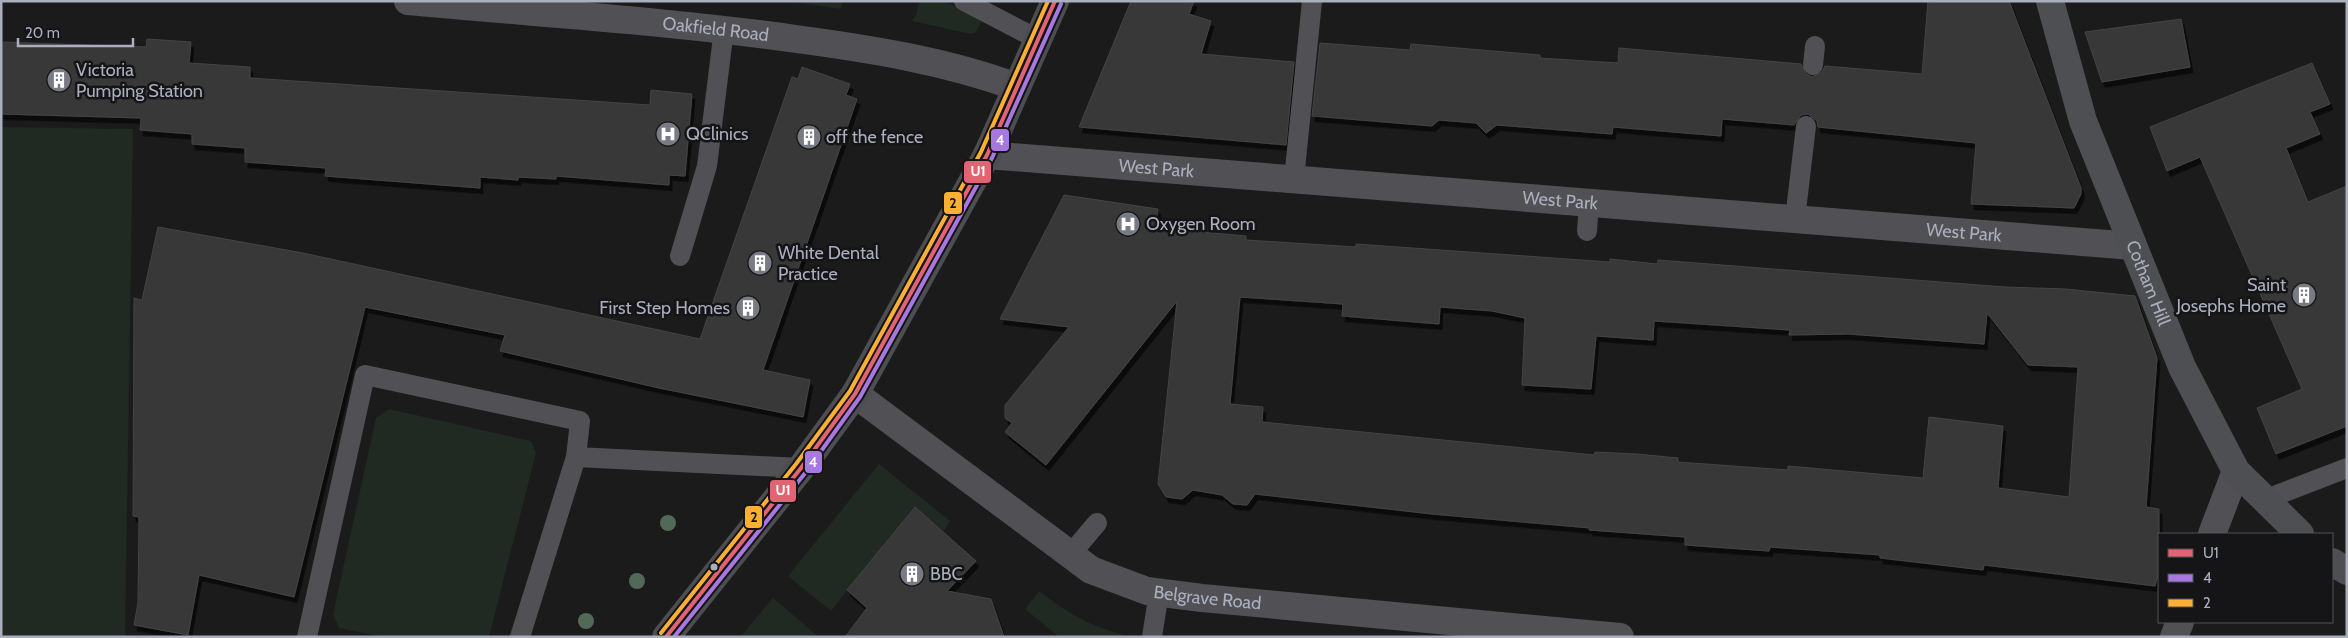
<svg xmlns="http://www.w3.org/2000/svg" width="2348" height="638" font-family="Cabin,sans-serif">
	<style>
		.green { fill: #202922 }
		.building { fill: #373739; stroke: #444447; fill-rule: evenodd; filter: url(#shadow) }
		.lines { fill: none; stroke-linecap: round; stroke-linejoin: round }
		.lane { stroke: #515155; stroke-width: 20 }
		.street { stroke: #515155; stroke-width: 28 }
		.secondary { stroke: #4e4f53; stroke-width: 28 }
		.primary { stroke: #4c4e52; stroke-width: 28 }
		.bus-1-casing { stroke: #151517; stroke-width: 8 }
		.bus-2-casing { stroke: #151517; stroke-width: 8 }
		.bus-3-casing { stroke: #151517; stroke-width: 8 }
		.bus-1 { stroke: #e26371; stroke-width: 4 }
		.bus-2 { stroke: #a778e0; stroke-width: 4 }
		.bus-3 { stroke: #fbb033; stroke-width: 4 }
		.tree { fill: #536957 }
		.bus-dot { fill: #abaebd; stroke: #151517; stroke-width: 2 }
		.labels { text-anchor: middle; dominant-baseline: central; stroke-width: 5; stroke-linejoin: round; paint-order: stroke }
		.street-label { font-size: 18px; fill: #abaebd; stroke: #151517 }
		.poi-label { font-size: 18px; fill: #abaebd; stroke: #151517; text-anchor: start }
		.line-badge { stroke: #151517; stroke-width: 2 }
		.badge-label { font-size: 14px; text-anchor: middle; font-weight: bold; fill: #fff }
		.pale-badge-label { font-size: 14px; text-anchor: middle; font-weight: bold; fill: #111 }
	</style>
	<defs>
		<filter id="shadow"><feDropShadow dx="3" dy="5.5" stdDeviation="0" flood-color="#0009"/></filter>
	</defs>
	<rect width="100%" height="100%" fill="#1b1b1b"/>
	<g class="green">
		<polygon points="786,1 842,1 841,9"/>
		<polygon points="919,1 943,1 980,16 981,22 976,32 971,34 912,21 916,15"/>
		<polygon points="1,127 133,129 125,637 1,637"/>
		<polygon points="389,409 531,441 536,453 489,637 383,637 339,628 333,614 376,418"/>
		<polygon points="879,464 950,521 944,531 914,507 831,611 788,576"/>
		<path d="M1039,591C1070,614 1083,623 1121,634V637H1059L1025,609Z"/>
		<polygon points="773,598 819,637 740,637"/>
	</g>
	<g class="building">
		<polygon points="1131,1 1194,1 1189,14 1211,21 1201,54 1294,62 1286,145 1079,127"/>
		<polygon points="1928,1 2009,1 2081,188 2081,194 2074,208 1971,204 1976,143 1818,127 1817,121 1808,114 1801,115 1794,125 1722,119 1721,136 1613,127 1612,134 1497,125 1486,133 1476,123 1439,120 1432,126 1312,116 1320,43 1410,50 1411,44 1540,55 1540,58 1618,63 1619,48 1801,64 1806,74 1812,77 1822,72 1825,66 1922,74"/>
		<polygon points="2181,19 2190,67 2102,82 2085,32"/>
		<polygon points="147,39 191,42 189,63 250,67 250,78 650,105 651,90 692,94 685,176 669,175 669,185 556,176 556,179 518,177 518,180 480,177 480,188 325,176 326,168 245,162 245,148 192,144 192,134 140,130 141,118 1,114 1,42 146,47"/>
		<polygon points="2312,63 2330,104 2310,112 2320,134 2286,148 2308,202 2347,186 2347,426 2276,454 2257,408 2302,389 2200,157 2167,171 2150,127"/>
		<polygon points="802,67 850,84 846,95 857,99 763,370 810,380 803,417 659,388 500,351 505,335 365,307 294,597 199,575 188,635 134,625 138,603 139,517 133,516 134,298 142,300 158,227 303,253 700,339 792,77 798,79"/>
		<path d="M1064,195L1158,209L1155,228L1246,236V240L1356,247V244L1610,262V259L1657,264L1658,260L2005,287L2066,289L2135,296L2157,358L2146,507L2159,509V571L2155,586L1984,565L1983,570L1880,558V555L1770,547L1769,551L1685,545V537L1589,530L1590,528L1432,514L1255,494L1247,505L1233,504L1222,495L1193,490L1182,499L1166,497L1158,484L1177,301L1046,465L1005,432L1012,423L1005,418V405L1069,327L1000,319ZM1240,297L1343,304L1342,316L1439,324L1440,307L1492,311L1525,318L1522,385L1591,389L1596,336L1653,340L1654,321L1790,330L1789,335L1848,334L1984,344L1987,313L2028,365L2078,367L2069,497L1998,488L2003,426L1929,417L1923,478L1788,466V470L1678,462V458L1637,454L1595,452L1594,455L1262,422L1263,407L1230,404Z"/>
		<polygon points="915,507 976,561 947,591 991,599 1004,637 845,637 867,608 847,590"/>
	</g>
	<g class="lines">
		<g class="lane">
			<polyline points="964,1 1039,40"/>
			<polyline points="1813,65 1815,46"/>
			<polyline points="1294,179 1312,1"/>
			<polyline points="1795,219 1806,126"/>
			<polyline points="1587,231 1589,203"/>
			<polyline points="680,256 707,166 724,29"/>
			<polyline points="2264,500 2347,468"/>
			<polyline points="1070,555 1097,523"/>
			<polyline points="307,637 365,375 580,421 576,457 801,468"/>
			<polyline points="520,637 576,457"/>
			<polyline points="1152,637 1159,592"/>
		</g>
		<g class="street">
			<path id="s1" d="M408,1C538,13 668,21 796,39C871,49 946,61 1017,87"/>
			<path id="s2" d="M987,155L2133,246"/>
			<path id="s3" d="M855,394L1091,570L1147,591L1202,598L1620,637"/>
			<polyline points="2212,534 2236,471"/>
			<polyline points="2174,637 2180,622"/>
		</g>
		<g class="secondary">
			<path id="s4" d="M2050,1L2083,121L2182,367L2236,471L2300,534"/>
			<polyline points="2332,562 2347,571"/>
		</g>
		<polyline class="primary" points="666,637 801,468 855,394 987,155 1055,1"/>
		<defs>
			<polyline id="bus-1" points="666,637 801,468 855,394 987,155 1055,1"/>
			<polyline id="bus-2" points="674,637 806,472 860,397 992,158 1061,4"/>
			<polyline id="bus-3" points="661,633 796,464 850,391 981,152 1048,1"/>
		</defs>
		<use href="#bus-1" class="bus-1-casing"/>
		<use href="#bus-2" class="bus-2-casing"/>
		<use href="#bus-3" class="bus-3-casing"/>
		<use href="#bus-1" class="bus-1"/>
		<use href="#bus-2" class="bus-2"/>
		<use href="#bus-3" class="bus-3"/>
	</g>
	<g class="tree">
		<circle cx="668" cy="523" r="8"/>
		<circle cx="637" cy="581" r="8"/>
		<circle cx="586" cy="621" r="8"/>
	</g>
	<defs>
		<symbol id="building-disc" viewBox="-11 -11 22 22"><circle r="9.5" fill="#797b84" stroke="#151517"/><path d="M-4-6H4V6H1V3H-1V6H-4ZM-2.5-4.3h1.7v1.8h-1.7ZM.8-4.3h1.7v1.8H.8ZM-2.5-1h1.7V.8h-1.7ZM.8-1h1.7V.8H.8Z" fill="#fff"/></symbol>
		<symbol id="hospital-disc" viewBox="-11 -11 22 22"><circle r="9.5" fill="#797b84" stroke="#151517"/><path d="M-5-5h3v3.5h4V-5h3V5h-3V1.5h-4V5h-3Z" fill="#fff"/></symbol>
	</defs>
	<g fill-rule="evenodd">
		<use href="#building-disc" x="45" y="66" width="28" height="28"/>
		<use href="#hospital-disc" x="654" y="120" width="28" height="28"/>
		<use href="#building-disc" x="795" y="123" width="28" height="28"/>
		<use href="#hospital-disc" x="1114" y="210" width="28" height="28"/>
		<use href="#building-disc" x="746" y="249" width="28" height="28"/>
		<use href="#building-disc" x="2290" y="281" width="28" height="28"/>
		<use href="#building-disc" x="734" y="294" width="28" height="28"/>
		<use href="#building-disc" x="898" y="560" width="28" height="28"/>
	</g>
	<circle class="bus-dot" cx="714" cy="567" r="4.5"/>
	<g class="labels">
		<g class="street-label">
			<text stroke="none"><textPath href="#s1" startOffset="309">Oakfield Road</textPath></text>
			<text stroke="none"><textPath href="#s2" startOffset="170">West Park</textPath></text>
			<text stroke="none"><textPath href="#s2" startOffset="575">West Park</textPath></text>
			<text stroke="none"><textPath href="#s2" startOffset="980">West Park</textPath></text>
			<text stroke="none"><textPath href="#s4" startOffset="299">Cotham Hill</textPath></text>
			<text stroke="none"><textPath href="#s3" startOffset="415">Belgrave Road</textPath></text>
		</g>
		<g class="poi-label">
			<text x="76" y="70">Victoria<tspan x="76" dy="21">Pumping Station</tspan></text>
			<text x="686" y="134">QClinics</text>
			<text x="826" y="137">off the fence</text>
			<text x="1146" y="224">Oxygen Room</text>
			<text x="778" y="253">White Dental<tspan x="778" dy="21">Practice</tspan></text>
			<text x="2286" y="285" text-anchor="end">Saint<tspan x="2286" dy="21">Josephs Home</tspan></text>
			<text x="730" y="308" text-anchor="end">First Step Homes</text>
			<text x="930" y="574">BBC</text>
		</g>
	</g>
	<g class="line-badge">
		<rect x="990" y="128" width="20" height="24" rx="5" fill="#a778e0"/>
		<rect x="963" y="160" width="29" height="24" rx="5" fill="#e26371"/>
		<rect x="943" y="191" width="20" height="24" rx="5" fill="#fbb033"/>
		<rect x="804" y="450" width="19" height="24" rx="5" fill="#a778e0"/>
		<rect x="769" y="479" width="28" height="24" rx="5" fill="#e26371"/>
		<rect x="744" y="505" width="19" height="24" rx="5" fill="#fbb033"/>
	</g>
	<g class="badge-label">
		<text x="1000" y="145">4</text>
		<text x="978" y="176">U1</text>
		<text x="813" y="467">4</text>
		<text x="783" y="495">U1</text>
	</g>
	<g class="pale-badge-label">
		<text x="953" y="208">2</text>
		<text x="754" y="522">2</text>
	</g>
	<rect width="2348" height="638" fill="none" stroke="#abaebd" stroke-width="5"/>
	<rect x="2158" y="533" width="175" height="90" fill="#151517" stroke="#515259"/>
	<rect x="2168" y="549" width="25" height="8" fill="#e26371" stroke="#515259"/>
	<text x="2203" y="558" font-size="15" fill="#abaebd">U1</text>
	<rect x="2168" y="574" width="25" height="8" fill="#a778e0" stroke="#515259"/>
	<text x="2203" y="583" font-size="15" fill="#abaebd">4</text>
	<rect x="2168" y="599" width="25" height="8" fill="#fbb033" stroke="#515259"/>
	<text x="2203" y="608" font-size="15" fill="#abaebd">2</text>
	<path d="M18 38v8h115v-8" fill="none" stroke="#abaebd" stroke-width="2.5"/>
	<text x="25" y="38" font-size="15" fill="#abaebd" stroke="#151517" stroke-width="4" paint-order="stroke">20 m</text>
</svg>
